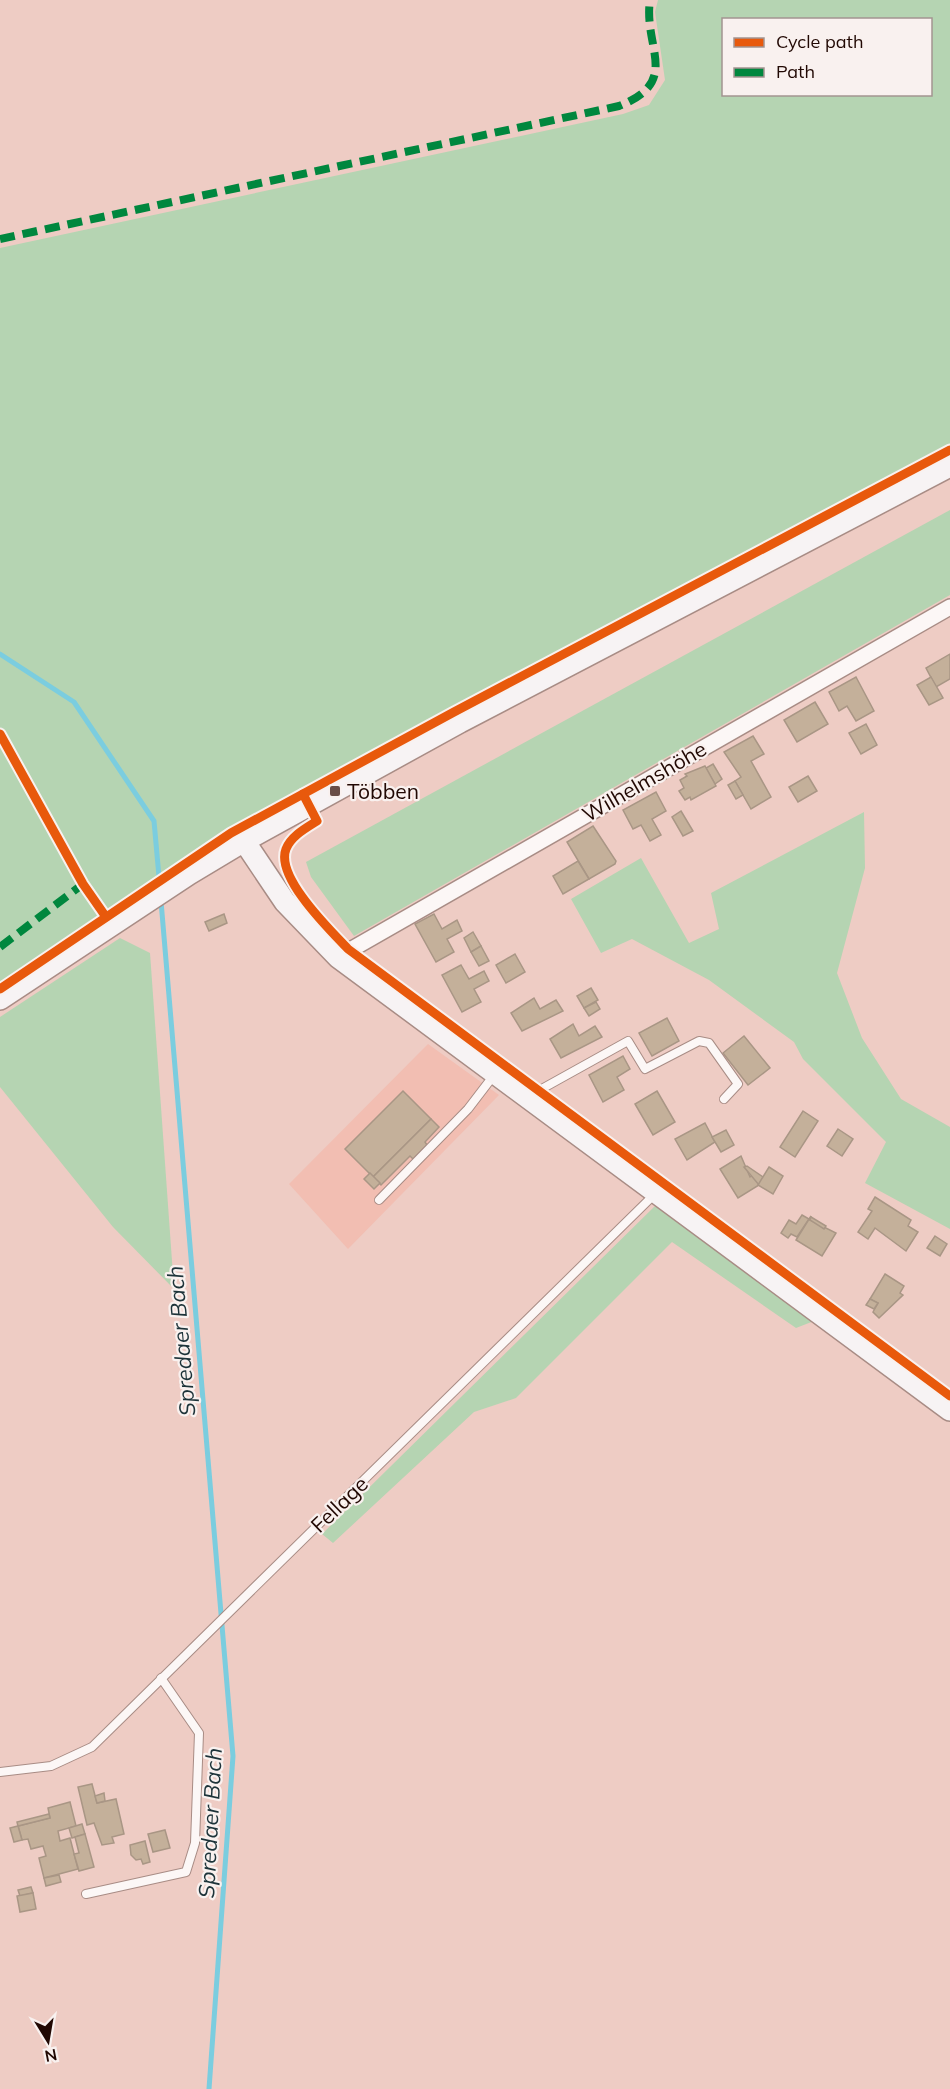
<svg xmlns="http://www.w3.org/2000/svg" width="950" height="2089" font-family="Mulish,sans-serif">
	<style>
		.built { fill: #f2beb2 }
		.green { fill: #b5d4b2; fill-rule: evenodd }
		.lines { fill: none; stroke-linecap: round; stroke-linejoin: round }
		.stream { stroke: #7bcddf; stroke-width: 5 }
		.building { fill: #c4b09a; stroke: #a99685; stroke-width: 1.5 }
		.lane-casing { stroke: #a88c85; stroke-width: 10 }
		.street-casing { stroke: #a88c85; stroke-width: 18 }
		.secondary-casing { stroke: #a88c85; stroke-width: 24 }
		.lane { stroke: #fcf7f6; stroke-width: 8 }
		.street { stroke: #fcf7f6; stroke-width: 15 }
		.secondary { stroke: #f7f3f4; stroke-width: 21 }
		.quiet { stroke: #00873e; stroke-width: 8; stroke-dasharray: 15 8; stroke-linecap: butt }
		.cycleway-casing { stroke: #f9f1ef; stroke-width: 13 }
		.cycleway { stroke: #e8590c; stroke-width: 9 }
		.poi-dot { fill: #694d47; stroke: #f9f1ef; stroke-width: 2 }
		.labels { text-anchor: middle; dominant-baseline: central; stroke-width: 4.5; stroke-linejoin: round; paint-order: stroke }
		.street-label { font-size: 21px; fill: #210803; stroke: #f9f1ef }
		.poi-label { font-size: 21px; fill: #210803; stroke: #f9f1ef; text-anchor: start }
		.water-label { font-size: 22px; font-style: italic; fill: #1d3339; stroke: #f9f1ef }
	</style>
	<rect width="100%" height="100%" fill="#eeccc4"/>
	<polygon class="built" points="428,1044 499,1095 348,1249 289,1184"/>
	<g class="green">
		<path d="M658,0H950V444L225,832L0,984V248L623,114L649,105L665,80L655,12ZM724,20H930V94H724Z"/>
		<polygon points="950,510 950,595 354,936 311,877 306,862"/>
		<polygon points="864,812 865,868 837,973 862,1038 901,1099 950,1127 950,1229 865,1183 886,1142 803,1059 794,1042 709,980 632,939 601,953 571,899 641,858 689,943 719,929 711,893"/>
		<polygon points="120,938 150,953 174,1289 113,1227 0,1087 0,1017"/>
		<polygon points="655,1206 814,1321 796,1328 672,1242 516,1398 474,1412 333,1543 322,1534"/>
	</g>
	<g class="lines">
		<g class="stream">
			<polyline points="0,654 74,702 154,821 160,888"/>
			<polyline points="161,901 233,1756 209,2089"/>
		</g>
	</g>
	<g class="building">
		<polygon points="950,654 950,679 936,687 926,668"/>
		<polygon points="856,677 874,711 856,721 847,706 839,711 829,692"/>
		<polygon points="931,677 943,698 929,705 917,685"/>
		<polygon points="815,702 828,724 797,742 784,720"/>
		<polygon points="866,724 877,745 861,754 849,733"/>
		<polygon points="753,736 764,754 751,761 771,797 751,809 735,781 741,777 724,752"/>
		<polygon points="713,764 722,779 715,784 706,768"/>
		<polygon points="705,766 716,786 691,800 690,797 685,800 679,791 684,788 680,780 687,776 685,774"/>
		<polygon points="808,776 817,791 798,802 789,787"/>
		<polygon points="735,781 743,795 736,799 728,785"/>
		<polygon points="656,792 666,811 652,819 661,835 650,841 641,825 633,829 623,810"/>
		<polygon points="681,811 693,831 683,836 672,817"/>
		<polygon points="593,826 616,861 615,864 589,879 567,842"/>
		<polygon points="578,861 589,879 563,894 553,876"/>
		<polygon points="224,914 227,923 209,931 205,922"/>
		<polygon points="434,914 442,929 457,920 462,931 447,939 454,952 436,962 415,924"/>
		<polygon points="473,932 481,946 471,952 464,938"/>
		<polygon points="481,946 489,961 479,966 471,952"/>
		<polygon points="515,954 525,972 506,983 496,965"/>
		<polygon points="461,965 469,979 484,971 489,981 474,989 481,1002 462,1012 442,975"/>
		<polygon points="591,988 598,1000 584,1008 577,996"/>
		<polygon points="534,998 540,1009 556,1000 563,1011 522,1031 511,1013"/>
		<polygon points="596,1002 600,1009 589,1016 584,1008"/>
		<polygon points="667,1018 679,1041 652,1056 639,1033"/>
		<polygon points="573,1024 579,1036 595,1026 602,1037 561,1058 550,1039"/>
		<polygon points="744,1036 770,1068 748,1085 723,1053"/>
		<polygon points="623,1056 630,1069 617,1077 624,1090 603,1102 589,1075"/>
		<polygon points="403,1091 431,1119 373,1177 345,1149"/>
		<polygon points="657,1091 675,1122 653,1135 635,1104"/>
		<polygon points="803,1111 818,1121 795,1157 780,1147"/>
		<polygon points="431,1119 439,1127 425,1142 427,1145 413,1159 410,1156 381,1185 373,1177"/>
		<polygon points="705,1123 715,1142 687,1160 675,1139"/>
		<polygon points="838,1129 853,1139 842,1156 827,1146"/>
		<polygon points="726,1130 734,1145 721,1152 712,1137"/>
		<polygon points="741,1156 750,1177 753,1175 759,1185 738,1198 720,1169"/>
		<polygon points="747,1166 763,1177 759,1185 744,1167"/>
		<polygon points="769,1167 783,1176 773,1194 758,1185"/>
		<polygon points="370,1173 380,1183 374,1189 364,1179"/>
		<polygon points="875,1197 911,1220 908,1226 918,1232 906,1251 875,1228 868,1239 858,1232 872,1211 868,1209"/>
		<polygon points="802,1215 809,1219 797,1237 791,1234 788,1238 781,1233 789,1220 796,1224"/>
		<polygon points="811,1216 810,1220 836,1233 822,1256 796,1240"/>
		<polygon points="811,1217 826,1226 824,1229 810,1220"/>
		<polygon points="935,1236 947,1244 940,1256 927,1248"/>
		<polygon points="885,1274 904,1286 900,1293 903,1295 879,1318 873,1312 878,1303 870,1299"/>
		<polygon points="870,1299 878,1303 874,1309 866,1305"/>
		<polygon points="92,1784 97,1803 116,1799 124,1834 112,1837 114,1843 102,1845 94,1823 87,1825 78,1787"/>
		<polygon points="104,1793 105,1801 97,1803 95,1796"/>
		<polygon points="70,1802 76,1826 58,1831 60,1841 70,1838 78,1869 44,1878 39,1858 46,1856 43,1846 31,1849 28,1839 22,1840 18,1826 50,1818 48,1808"/>
		<polygon points="49,1814 50,1818 18,1826 17,1822"/>
		<polygon points="82,1824 85,1834 72,1838 69,1828"/>
		<polygon points="18,1826 22,1840 14,1842 10,1828"/>
		<polygon points="165,1830 170,1848 153,1852 148,1834"/>
		<polygon points="85,1834 94,1867 79,1871 74,1854 79,1853 75,1837"/>
		<polygon points="145,1841 150,1862 143,1864 141,1859 136,1860 131,1855 130,1845"/>
		<polygon points="59,1875 61,1882 46,1886 44,1878"/>
		<polygon points="31,1887 33,1893 20,1896 18,1890"/>
		<polygon points="33,1893 36,1909 20,1912 17,1896"/>
	</g>
	<g class="lines">
		<defs>
			<g id="lane">
				<polyline points="95,902 106,917"/>
				<polyline points="531,1099 538,1091 628,1041 645,1069 699,1041 709,1043 738,1084 724,1099"/>
				<polyline points="379,1200 468,1109 494,1075"/>
				<polyline points="0,1772 51,1766 92,1747 664,1185"/>
				<polyline points="86,1894 186,1872 195,1843 199,1733 161,1678"/>
			</g>
			<polyline id="street" points="338,957 950,607"/>
			<g id="secondary">
				<polyline points="244,841 285,902 338,957 950,1410"/>
				<polyline points="0,999 189,874 244,841 460,722 950,466"/>
			</g>
		</defs>
		<use href="#lane" class="lane-casing"/>
		<use href="#street" class="street-casing"/>
		<use href="#secondary" class="secondary-casing"/>
		<use href="#lane" class="lane"/>
		<use href="#street" class="street"/>
		<use href="#secondary" class="secondary"/>
		<g class="quiet">
			<path d="M0,239L619,106C682,81 643,48 650,0"/>
			<polyline points="0,947 83,884"/>
		</g>
		<defs>
			<g id="cycleway">
				<polyline points="0,734 83,884 106,917"/>
				<path d="M303,794L317,821C306,828 291,836 286,849C275,877 331,931 348,949L950,1396"/>
				<polyline points="0,989 231,833 454,712 950,450"/>
			</g>
		</defs>
		<use href="#cycleway" class="cycleway-casing"/>
		<use href="#cycleway" class="cycleway"/>
	</g>
	<rect class="poi-dot" x="329" y="785" width="12" height="12" rx="3"/>
	<g class="labels">
		<g class="street-label">
			<text transform="translate(644 781) rotate(-30)">Wilhelmshöhe</text>
			<text transform="translate(339 1504) rotate(-44)">Fellage</text>
		</g>
		<g class="poi-label">
			<text x="347" y="791">Többen</text>
		</g>
		<g class="water-label">
			<text transform="translate(181 1341) rotate(-95)">Spredaer Bach</text>
			<text transform="translate(210 1823) rotate(-87)">Spredaer Bach</text>
		</g>
	</g>
	<rect x="722" y="18" width="210" height="78" fill="#f9f1ef" stroke="#a39491" stroke-width="1.5"/>
	<rect x="734" y="38" width="30" height="9" fill="#e8590c" stroke="#a39491" stroke-width="1.5"/>
	<text x="776" y="48" font-size="18" fill="#210803">Cycle path</text>
	<rect x="734" y="68" width="30" height="9" fill="#00873e" stroke="#a39491" stroke-width="1.5"/>
	<text x="776" y="78" font-size="18" fill="#210803">Path</text>
	<g transform="translate(48 2041) rotate(169)" stroke="#f9f1ef" stroke-width="4.5" paint-order="stroke">
	<path d="M0-4.5L10 22L0 15L-10 22Z" fill="#210803"/>
	<text y="-9" font-size="16" font-weight="bold" text-anchor="middle" fill="#210803">N</text>
	</g>
</svg>
